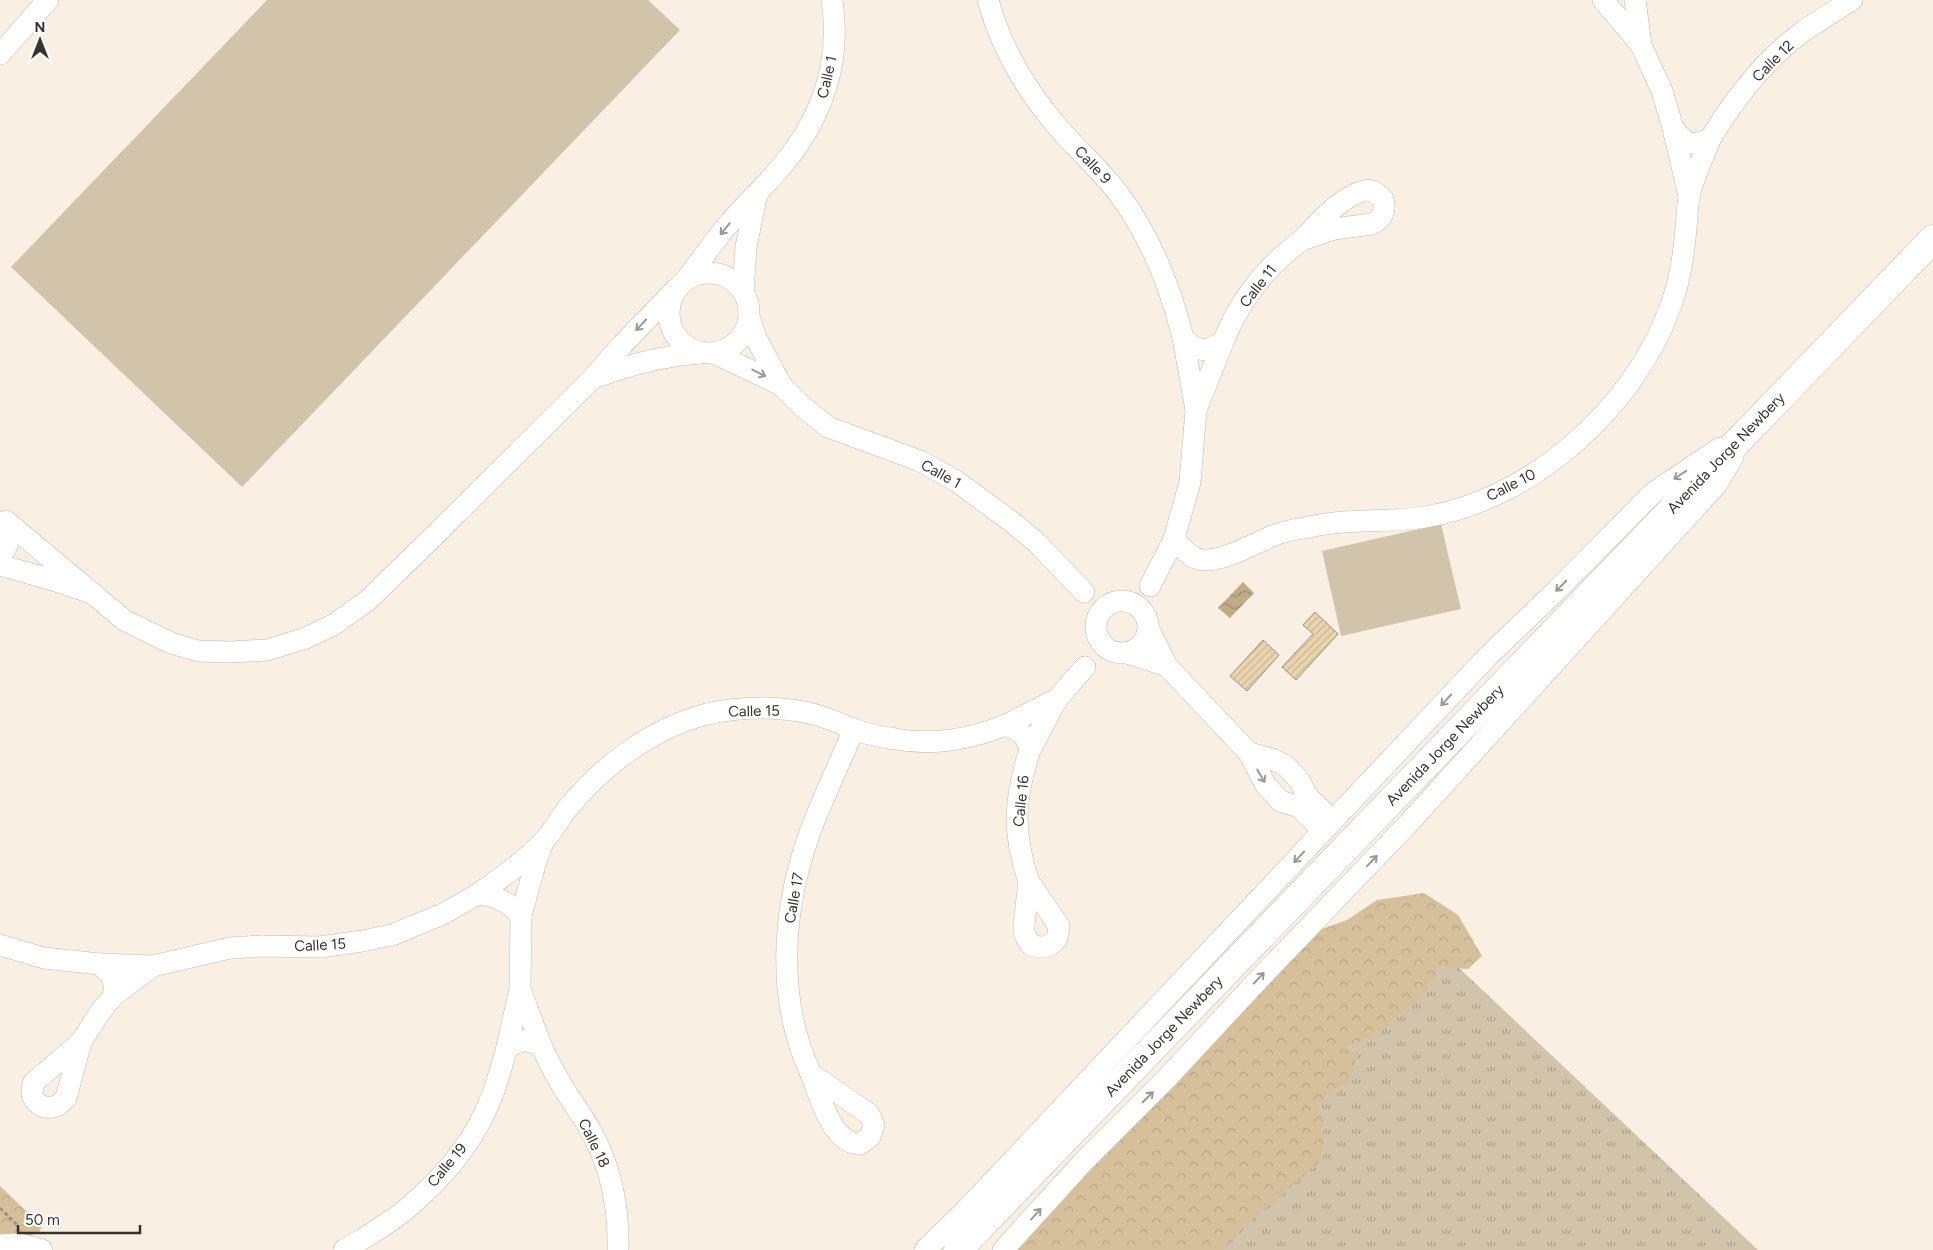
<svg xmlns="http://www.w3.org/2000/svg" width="1933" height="1250" font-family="Figtree,sans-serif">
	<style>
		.grass { fill: url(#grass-tufts) }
		.forest { fill: url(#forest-crowns) }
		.green { fill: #d2c4ab }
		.water { fill: url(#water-waves) }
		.building { fill: url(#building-hatch); stroke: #9d9588 }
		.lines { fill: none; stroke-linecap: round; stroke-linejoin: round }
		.minor-casing { stroke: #c1baac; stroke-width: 22 }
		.major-casing { stroke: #c1baac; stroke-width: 29 }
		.path { stroke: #989289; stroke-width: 3; stroke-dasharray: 4 2.5; stroke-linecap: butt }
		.minor { stroke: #fff; stroke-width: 21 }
		.major { stroke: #fff; stroke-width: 28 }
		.oneway { stroke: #9a9996 }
		.labels { text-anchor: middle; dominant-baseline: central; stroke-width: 4.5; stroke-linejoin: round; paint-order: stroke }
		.street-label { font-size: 15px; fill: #36332e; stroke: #fff }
	</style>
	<defs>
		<pattern id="grass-tufts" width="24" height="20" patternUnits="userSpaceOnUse" patternTransform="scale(1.25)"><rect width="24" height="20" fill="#d2c4ab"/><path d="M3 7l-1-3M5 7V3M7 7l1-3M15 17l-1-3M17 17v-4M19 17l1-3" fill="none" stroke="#aba08c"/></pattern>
		<pattern id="forest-crowns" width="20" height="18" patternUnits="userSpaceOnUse" patternTransform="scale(1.25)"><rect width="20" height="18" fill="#d6c09b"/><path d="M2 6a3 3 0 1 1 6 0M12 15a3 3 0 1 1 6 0" fill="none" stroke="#b8a586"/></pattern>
		<pattern id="water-waves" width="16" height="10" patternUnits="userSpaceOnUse" patternTransform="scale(1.25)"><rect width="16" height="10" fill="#c0ab86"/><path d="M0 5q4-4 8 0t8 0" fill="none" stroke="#9d8c6e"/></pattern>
		<pattern id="building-hatch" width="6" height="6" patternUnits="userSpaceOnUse" patternTransform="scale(1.25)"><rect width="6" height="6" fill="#e9d4ae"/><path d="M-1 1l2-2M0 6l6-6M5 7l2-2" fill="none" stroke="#c8b696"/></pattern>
	</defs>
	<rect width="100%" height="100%" fill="#f9f0e3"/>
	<polygon class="grass" points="1386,899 1758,1250 1051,1250"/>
	<g class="forest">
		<polygon points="1424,893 1458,915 1482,956 1468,969 1440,967 1425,992 1379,1033 1346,1047 1357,1055 1349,1082 1330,1092 1317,1106 1323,1121 1323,1159 1259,1214 1224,1250 1013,1250 1322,929 1347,920 1377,900"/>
		<polygon points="0,1186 42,1226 39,1233 10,1241 0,1239"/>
	</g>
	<g class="green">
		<polygon points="267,0 648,0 680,30 242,487 11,267"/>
		<polygon points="1441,524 1461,609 1341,636 1322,551"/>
	</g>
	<polygon class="water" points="1243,582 1254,593 1230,618 1218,608"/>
	<g class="building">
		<polygon points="1315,612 1338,634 1296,680 1282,667 1313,634 1303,625"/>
		<polygon points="1263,640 1279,655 1247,691 1230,676"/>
	</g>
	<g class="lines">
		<defs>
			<g id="minor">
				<path d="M988,0C1002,51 1029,95 1064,134C1082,154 1102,172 1118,193C1151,237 1170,285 1183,338"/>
				<polyline points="1603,0 1641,45 1662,91 1673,128"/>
				<polyline points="1635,0 1641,45"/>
				<polyline points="0,54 48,0"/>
				<path d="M1710,139C1734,100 1763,61 1800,34C1817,21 1835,11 1852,0"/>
				<path d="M1367,190L1373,191L1383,199C1386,210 1383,219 1372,224L1334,229L1302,240C1318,223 1343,194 1367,190Z"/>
				<circle cx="709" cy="313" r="40"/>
				<path d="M685,281C699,263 712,244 726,227C742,208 759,192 775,174C820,124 842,67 832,0"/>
				<polyline points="743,292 746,247 757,193"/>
				<path d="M1224,340C1240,299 1267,266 1302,240"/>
				<polyline points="714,353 781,385 757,340 749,317"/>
				<path d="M596,377C633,364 662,356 701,353"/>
				<polyline points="781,385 803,407 828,427 920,461 956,481 1012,522 1037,543 1084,592"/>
				<path d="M1174,539C1181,546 1188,556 1198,559C1219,565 1254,543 1275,535C1285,531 1297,529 1309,527C1347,518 1386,523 1425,517C1532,500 1636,406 1671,305C1680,281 1684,254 1686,228C1687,218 1687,208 1689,197C1692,181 1704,156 1710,139C1691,147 1686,144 1673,128L1689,196"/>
				<path d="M0,556C11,545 9,534 6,521L92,593L56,581L0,565"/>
				<path d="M1150,586L1174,539L1190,482L1196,410L1183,338C1197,353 1208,353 1224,340L1196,410"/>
				<polyline points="92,593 124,620 171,643 198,651 231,652 267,650 306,638 333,625 367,601 435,535 593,378 623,344 675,290"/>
				<circle cx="1122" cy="627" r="26"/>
				<polyline points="1127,653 1167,666 1149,629"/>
				<polyline points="1167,666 1249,753"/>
				<path d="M1057,699L1006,725C1020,731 1027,735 1030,750L1057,699L1085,667"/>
				<polyline points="1323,831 1299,807 1280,801 1265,784 1249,753 1272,759 1286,766 1299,780 1308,797 1332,820"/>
				<path d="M544,841L536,861L521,916C508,902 498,896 478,894C501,878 525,861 543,842C553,832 559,819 568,808C602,766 650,730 703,715C739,706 784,705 820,716C830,719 841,724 851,728C865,734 881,737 895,739C935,746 970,739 1006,725"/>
				<path d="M1029,882L1059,926L1057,939C1049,948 1040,949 1030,944L1024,933V924Z"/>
				<path d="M1029,882C1012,832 1014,799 1030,750"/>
				<polyline points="0,945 44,958 99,964"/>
				<path d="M153,966L113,996C117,980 111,974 99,964L153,966L230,948L262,946L320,947L362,941L392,935L416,925L443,914L478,894"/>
				<polyline points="520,989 541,1045 524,1040 507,1047 520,989 521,916"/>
				<path d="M81,1042L66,1098L57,1106C45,1110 37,1106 32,1095L33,1083Z"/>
				<polyline points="81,1042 101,1011 113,996"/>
				<path d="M541,1045C548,1060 555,1075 564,1089C574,1105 585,1119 593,1135C612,1171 619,1209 618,1250"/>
				<path d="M811,1074C776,999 782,911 809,835C822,799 839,765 854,729"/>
				<path d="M811,1074L869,1114L874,1125L870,1137L860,1144C832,1144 819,1095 811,1074Z"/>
				<polyline points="0,1245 19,1244 42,1250"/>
				<path d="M344,1250C367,1236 391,1223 411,1205C440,1180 469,1147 485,1112C495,1092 501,1069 507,1047"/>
				<polyline points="925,1250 965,1211 1488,656 1556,591 1653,493 1720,448"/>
				<polyline points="1003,1250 1084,1161 1168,1077 1260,978 1408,824 1717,484 1733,457"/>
			</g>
			<polyline id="major" points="958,1250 1933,239"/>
		</defs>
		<use href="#minor" class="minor-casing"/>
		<use href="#major" class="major-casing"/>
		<polyline class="path" points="0,1208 17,1225"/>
		<use href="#minor" class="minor"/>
		<use href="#major" class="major"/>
	</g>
	<defs><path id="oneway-shaft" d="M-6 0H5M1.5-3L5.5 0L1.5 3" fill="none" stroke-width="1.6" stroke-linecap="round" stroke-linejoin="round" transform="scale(1.25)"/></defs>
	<g class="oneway">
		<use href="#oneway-shaft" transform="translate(725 229) rotate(129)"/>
		<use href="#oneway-shaft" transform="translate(641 325) rotate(133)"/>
		<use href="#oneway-shaft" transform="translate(759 373) rotate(27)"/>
		<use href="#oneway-shaft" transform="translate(1680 475) rotate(146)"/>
		<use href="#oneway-shaft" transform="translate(1561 586) rotate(135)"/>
		<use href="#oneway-shaft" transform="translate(1446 700) rotate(133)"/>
		<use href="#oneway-shaft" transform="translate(1261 776) rotate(60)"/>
		<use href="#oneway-shaft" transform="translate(1299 857) rotate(133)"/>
		<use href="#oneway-shaft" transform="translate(1372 861) rotate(-46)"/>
		<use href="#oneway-shaft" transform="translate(1259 978) rotate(-47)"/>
		<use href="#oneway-shaft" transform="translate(1148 1097) rotate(-45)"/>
		<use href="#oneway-shaft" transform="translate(1036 1214) rotate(-48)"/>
	</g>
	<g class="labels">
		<g class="street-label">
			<text transform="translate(1773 61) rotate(-45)">Calle 12</text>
			<text transform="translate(827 77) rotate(-77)">Calle 1</text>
			<text transform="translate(1093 165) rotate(47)">Calle 9</text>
			<text transform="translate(1258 286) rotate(-52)">Calle 11</text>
			<text transform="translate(1726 453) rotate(-46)">Avenida Jorge Newbery</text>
			<text transform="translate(941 474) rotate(29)">Calle 1</text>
			<text transform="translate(1511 485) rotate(-27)">Calle 10</text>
			<text transform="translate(754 711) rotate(-1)">Calle 15</text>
			<text transform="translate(1445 745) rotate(-46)">Avenida Jorge Newbery</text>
			<text transform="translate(1021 801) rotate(-84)">Calle 16</text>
			<text transform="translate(794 898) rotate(-80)">Calle 17</text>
			<text transform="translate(320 945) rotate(-3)">Calle 15</text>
			<text transform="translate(1164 1036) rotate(-46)">Avenida Jorge Newbery</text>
			<text transform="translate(594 1143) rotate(64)">Calle 18</text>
			<text transform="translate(447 1165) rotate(-50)">Calle 19</text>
		</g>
	</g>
	<g transform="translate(40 40)" stroke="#ffffff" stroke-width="4" paint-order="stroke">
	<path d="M0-4L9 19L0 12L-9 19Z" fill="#36332e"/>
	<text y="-8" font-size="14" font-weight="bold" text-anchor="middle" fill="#36332e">N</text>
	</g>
	<path d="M18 1225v8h122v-8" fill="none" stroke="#36332e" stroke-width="2.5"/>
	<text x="25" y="1225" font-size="15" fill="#36332e" stroke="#ffffff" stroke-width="4" paint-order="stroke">50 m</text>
</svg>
